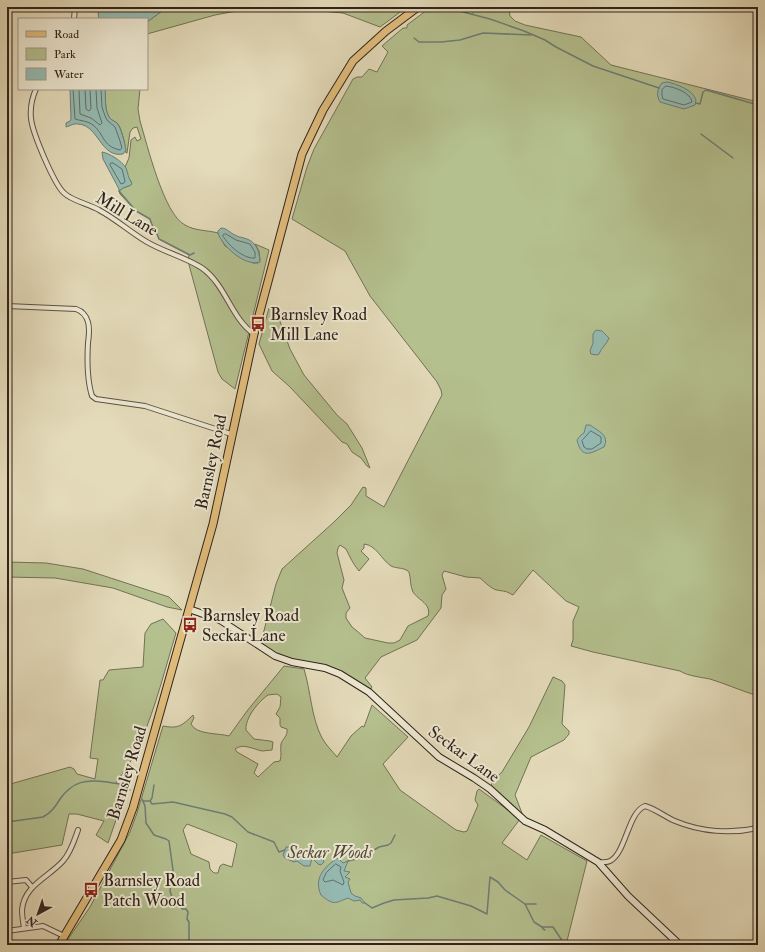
<svg xmlns="http://www.w3.org/2000/svg" width="765" height="952" font-family="'IM FELL Double Pica',serif">
	<style>
		.green { fill: #b5c08f; stroke: #727255; fill-rule: evenodd }
		.water { fill: #95bbb3; stroke: #6d7e76 }
		.lines { fill: none; stroke-linecap: round; stroke-linejoin: round }
		.shore { stroke: #626f67; stroke-width: 1 }
		.stream { stroke: #6d7e76; stroke-width: 1.5 }
		.street-casing { stroke: #5d5143; stroke-width: 6 }
		.secondary-casing { stroke: #30231b; stroke-width: 8 }
		.primary-casing { stroke: #30231b; stroke-width: 9 }
		.street { stroke: #ede8d2; stroke-width: 4 }
		.secondary { stroke: #ede8d2; stroke-width: 6 }
		.primary { stroke: #e2be7d; stroke-width: 7 }
		.labels { text-anchor: middle; dominant-baseline: central; stroke-width: 4; stroke-linejoin: round; paint-order: stroke }
		.street-label { font-size: 17px; fill: #30231b; stroke: #ede8d2 }
		.poi-label { font-size: 17px; fill: #30231b; stroke: #ede8d2; text-anchor: start }
		.park-label { font-size: 17px; font-style: italic; fill: #514a38; stroke: #ede8d2 }
	</style>
	<rect width="100%" height="100%" fill="#e4dbba"/>
	<filter id="stains"><feTurbulence type="fractalNoise" baseFrequency=".005" numOctaves="4"/><feColorMatrix values="0 0 0 0 .2 0 0 0 0 .09 0 0 0 0 .02 0 0 0 .5 -.17"/></filter>
	<radialGradient id="worn" r=".72"><stop offset=".6" stop-color="#630" stop-opacity="0"/><stop offset="1" stop-color="#630" stop-opacity=".3"/></radialGradient>
	<g class="green">
		<polygon points="209,7 407,7 380,27 343,13 311,10 258,7 215,15 147,34 147,22 162,11 183,11"/>
		<path d="M431,7H444L472,14L478,7H509L510,16L515,21L525,25L581,37L611,65L758,102V696C742,691 726,684 710,679C700,677 688,676 680,671L593,652L571,646L573,640V621L579,607L566,601L533,570L513,595C504,590 506,592 497,590C491,589 485,582 480,578L466,577L444,571L442,575L446,589L442,595L441,608L417,640L381,657L365,678L372,687L369,692L339,674L292,662L260,646L276,584L282,569L334,522L351,505L363,487L366,488V496L384,507L442,395L441,390L437,382L370,296L345,251L292,219L307,167L314,149L353,79L357,77H362L369,69L377,72L388,52L382,46L403,28H407V25ZM364,544C376,545 381,559 391,566C397,569 404,567 409,572C411,579 410,586 413,592C418,600 432,604 428,616L408,626L400,640L394,643H388L365,638L357,631L352,627L346,618V613L350,608L342,588L344,580L337,553L338,548L340,545L346,549C350,557 353,564 359,571L369,559L361,551L364,548Z"/>
		<path d="M105,89H140L138,109L140,121C147,144 164,215 185,225C195,231 207,230 218,233L225,246L253,263H258L260,260L259,251L255,244L269,250L235,389L222,379L218,372L188,261L189,255L159,239L157,234L154,231L150,219L136,211L120,194L119,191L123,188L131,185V181L128,178L125,167L129,158L131,140L135,137L137,141L141,139L137,127L133,128L130,132L127,153H126C125,145 122,128 117,123C114,121 111,120 109,117C104,108 106,98 105,89Z"/>
		<polygon points="269,308 275,312 278,316 290,349 304,375 337,415 347,424 362,448 370,468 367,466 361,458 352,452 347,444 342,442 289,386 272,371 259,344"/>
		<polygon points="7,562 46,563 83,569 169,597 182,610 167,607 113,588 55,578 7,577"/>
		<path d="M163,619L176,633C165,669 156,706 141,741C135,756 125,770 116,783L125,785L127,788L108,843L96,835L104,821L77,814H69L62,845L7,854V785L70,767L74,769L77,774L95,779L98,759L90,758L100,680H103L109,670L143,667L145,633L151,624Z"/>
		<path d="M284,666L304,669C311,692 311,717 322,738C326,745 332,751 337,757L351,736L362,726L364,727L372,705L408,737L383,764L400,790L456,830L464,832L467,831L478,805L475,800L477,791L479,789L520,819L502,843L527,860L541,835L587,861L566,945H64L90,907L130,832L137,813L163,726C178,729 182,726 193,715L194,718L191,724C196,735 219,733 229,736L247,711ZM268,695L277,694L281,697L280,707L276,714L280,718V725L281,727L287,729C288,736 283,738 281,744C280,750 282,755 280,761L274,762L258,777L254,773L258,764L237,752L235,749C243,743 253,749 262,751C265,751 269,750 272,750L273,742L270,741L254,739L246,730C245,718 258,702 268,695ZM187,824L234,842L237,844L232,867L223,864L220,866L218,873H214L210,869L209,862L191,854L183,830Z"/>
		<polygon points="553,677 562,681 565,685 562,724 569,731 569,734 564,740 531,757 515,795 525,821 490,789 493,780 502,772 529,727"/>
	</g>
	<g class="water">
		<polygon points="105,7 209,7 183,11 162,11 147,22 147,19 99,19 98,13"/>
		<path d="M667,82C677,84 693,90 696,100L695,105L684,109L660,102C656,95 657,89 662,83Z"/>
		<path d="M70,89H105C106,98 104,108 109,117C111,120 114,121 117,123C121,127 125,144 126,150L123,154C100,158 99,125 78,124C74,123 70,126 66,127V123L70,121L71,119Z"/>
		<path d="M102,152C109,153 122,161 126,168C128,173 128,178 132,183L131,185L123,188L119,191V189L103,159Z"/>
		<path d="M221,228C227,228 230,233 235,235C238,237 241,237 244,238C256,241 259,250 260,262C245,267 222,246 218,233V231Z"/>
		<path d="M596,330L602,331L609,338C607,344 601,348 599,354L597,355L591,354L590,351L593,343V334Z"/>
		<path d="M586,425H590C598,431 610,435 604,447C591,453 582,460 577,440L581,435L584,433Z"/>
		<polygon points="286,847 289,847 304,850 305,853 312,853 311,856 323,859 324,862 321,865 318,864 312,858 310,866 304,866 297,861 294,862 285,858 283,855"/>
		<path d="M338,858L343,863L348,861L344,871L350,872L345,877L350,879L348,882L351,893L355,896L361,898L365,903H362L360,900L354,901L348,898C335,903 334,906 321,895C313,878 325,866 338,858Z"/>
	</g>
	<g class="lines">
		<g class="shore">
			<path d="M666,86C675,87 691,93 692,102L684,105L663,99L662,96V90Z"/>
			<path d="M73,89L75,119C81,121 88,121 93,125C105,135 102,146 120,150L122,148L120,141L115,127L107,120L105,116L102,107L101,89"/>
			<polyline points="79,89 80,114 91,118 100,125 102,123 97,108 96,89"/>
			<polyline points="85,89 86,109 89,111 91,109 90,89"/>
			<polygon points="111,163 113,163 122,169 125,181 124,183 121,184 110,165"/>
			<path d="M224,234H226L236,240L250,244L255,252V258C243,259 228,245 223,236Z"/>
			<polygon points="591,431 601,437 601,443 592,449 587,449 584,447 582,441"/>
			<polygon points="336,864 341,867 340,871 344,882 343,885 333,880 325,882 323,880 326,873"/>
		</g>
		<g class="stream">
			<polyline points="389,7 390,8 395,7"/>
			<polyline points="444,7 490,19 524,31 545,40 556,47 593,66 659,88"/>
			<polyline points="414,38 419,42 441,42 460,40 483,33 531,35"/>
			<polyline points="696,103 700,104 703,92 706,90 758,105"/>
			<polyline points="701,134 733,158"/>
			<polyline points="119,191 136,211 150,219 154,231 157,234 159,239 190,255 194,253"/>
			<polyline points="142,799 145,806 146,823 154,835 166,839 169,841 173,870 170,891 172,897 177,900 177,903 183,905 181,907 182,909 186,909 188,912 187,919 189,922 189,945"/>
			<polyline points="143,801 150,801 152,804 173,802 225,814 232,817 248,832 274,842 279,852 285,850"/>
			<polyline points="150,801 152,798 154,785"/>
			<path d="M7,822L43,817C51,813 55,807 60,799C73,781 86,779 107,782C116,784 122,783 130,790"/>
			<polyline points="348,861 361,858 379,847 388,845 391,843 395,835"/>
			<polyline points="365,903 372,908 384,903 394,900 428,898 437,896 471,906 487,914 490,877 498,882 505,890 525,904 534,922 542,927 553,927 565,945"/>
			<polyline points="526,904 536,904"/>
			<polyline points="542,927 543,929 545,930"/>
		</g>
		<defs>
			<g id="street">
				<polyline points="74,19 75,7"/>
				<path d="M36,89C32,98 30,108 31,118C32,132 54,184 64,193C72,201 89,204 99,210C116,219 130,232 147,242C164,252 185,257 202,268C226,285 231,318 254,334"/>
				<path d="M7,306L76,309C82,311 86,315 88,322C90,329 89,336 88,343C87,360 87,380 92,396L96,399L145,406L231,434"/>
				<path d="M598,862C602,862 606,863 610,861C626,853 628,812 645,806C656,809 665,817 675,821C701,832 731,834 758,828"/>
				<polyline points="7,882 26,880 32,887"/>
				<path d="M24,928C23,922 22,916 22,910C24,885 49,877 63,861C71,852 74,841 78,830"/>
				<polyline points="7,931 43,926 64,936"/>
			</g>
			<polyline id="secondary" points="189,609 220,620 275,656 292,662 325,668 340,674 369,692 439,757 474,778 490,789 525,821 545,830 598,862 628,896 680,945"/>
			<polyline id="primary" points="59,945 121,840 133,808 213,524 254,334 302,154 323,110 353,61 386,31 418,7"/>
		</defs>
		<use href="#street" class="street-casing"/>
		<use href="#secondary" class="secondary-casing"/>
		<use href="#primary" class="primary-casing"/>
		<use href="#street" class="street"/>
		<use href="#secondary" class="secondary"/>
		<use href="#primary" class="primary"/>
	</g>
	<defs>
		<symbol id="bus-bare" viewBox="-9 -9 18 18"><path d="M-5-6H5V4H4V6H2V4H-2V6H-4V4H-5ZM-3.5-4V0h7V-4ZM-3.5 1.2v1.5H-2V1.2ZM2 1.2v1.5H3.5V1.2Z" fill="#8f2418" stroke="#ede8d2" stroke-width="2.5" paint-order="stroke"/></symbol>
	</defs>
	<g fill-rule="evenodd">
		<use href="#bus-bare" x="247" y="313" width="22" height="22"/>
		<use href="#bus-bare" x="179" y="614" width="22" height="22"/>
		<use href="#bus-bare" x="80" y="879" width="22" height="22"/>
	</g>
	<g class="labels">
		<g class="street-label">
			<text transform="translate(127 214) rotate(31)">Mill Lane</text>
			<text transform="translate(211 462) rotate(-78)">Barnsley Road</text>
			<text transform="translate(464 754) rotate(36)">Seckar Lane</text>
			<text transform="translate(127 773) rotate(-73)">Barnsley Road</text>
		</g>
		<g class="poi-label">
			<text x="270" y="314">Barnsley Road<tspan x="270" dy="20">Mill Lane</tspan></text>
			<text x="202" y="615">Barnsley Road<tspan x="202" dy="20">Seckar Lane</tspan></text>
			<text x="103" y="880">Barnsley Road<tspan x="103" dy="20">Patch Wood</tspan></text>
		</g>
		<g class="park-label">
			<text x="330" y="852">Seckar Woods</text>
		</g>
	</g>
	<rect width="765" height="952" fill="none" stroke="#e4dbba" stroke-width="24"/>
	<rect x="8" y="8" width="749" height="936" fill="none" stroke="#30231b" stroke-width="2"/>
	<rect x="12" y="12" width="741" height="928" fill="none" stroke="#30231b"/>
	<rect x="18" y="18" width="130" height="72" fill="#ede8d2" stroke="#a19989"/>
	<rect x="26" y="31" width="20" height="6" fill="#e2be7d" stroke="#a19989"/>
	<text x="54" y="38" font-size="12" fill="#30231b">Road</text>
	<rect x="26" y="48" width="20" height="12" fill="#b5c08f" stroke="#a19989"/>
	<text x="54" y="58" font-size="12" fill="#30231b">Park</text>
	<rect x="26" y="68" width="20" height="12" fill="#95bbb3" stroke="#a19989"/>
	<text x="54" y="78" font-size="12" fill="#30231b">Water</text>
	<g transform="translate(38 914) rotate(220)" stroke="#ede8d2" stroke-width="3" paint-order="stroke">
	<path d="M0-3L7 15L0 10L-7 15Z" fill="#30231b"/>
	<text y="-6" font-size="11" font-weight="bold" text-anchor="middle" fill="#30231b">N</text>
	</g>
	<rect width="100%" height="100%" filter="url(#stains)"/>
	<rect width="100%" height="100%" fill="url(#worn)"/>
</svg>
